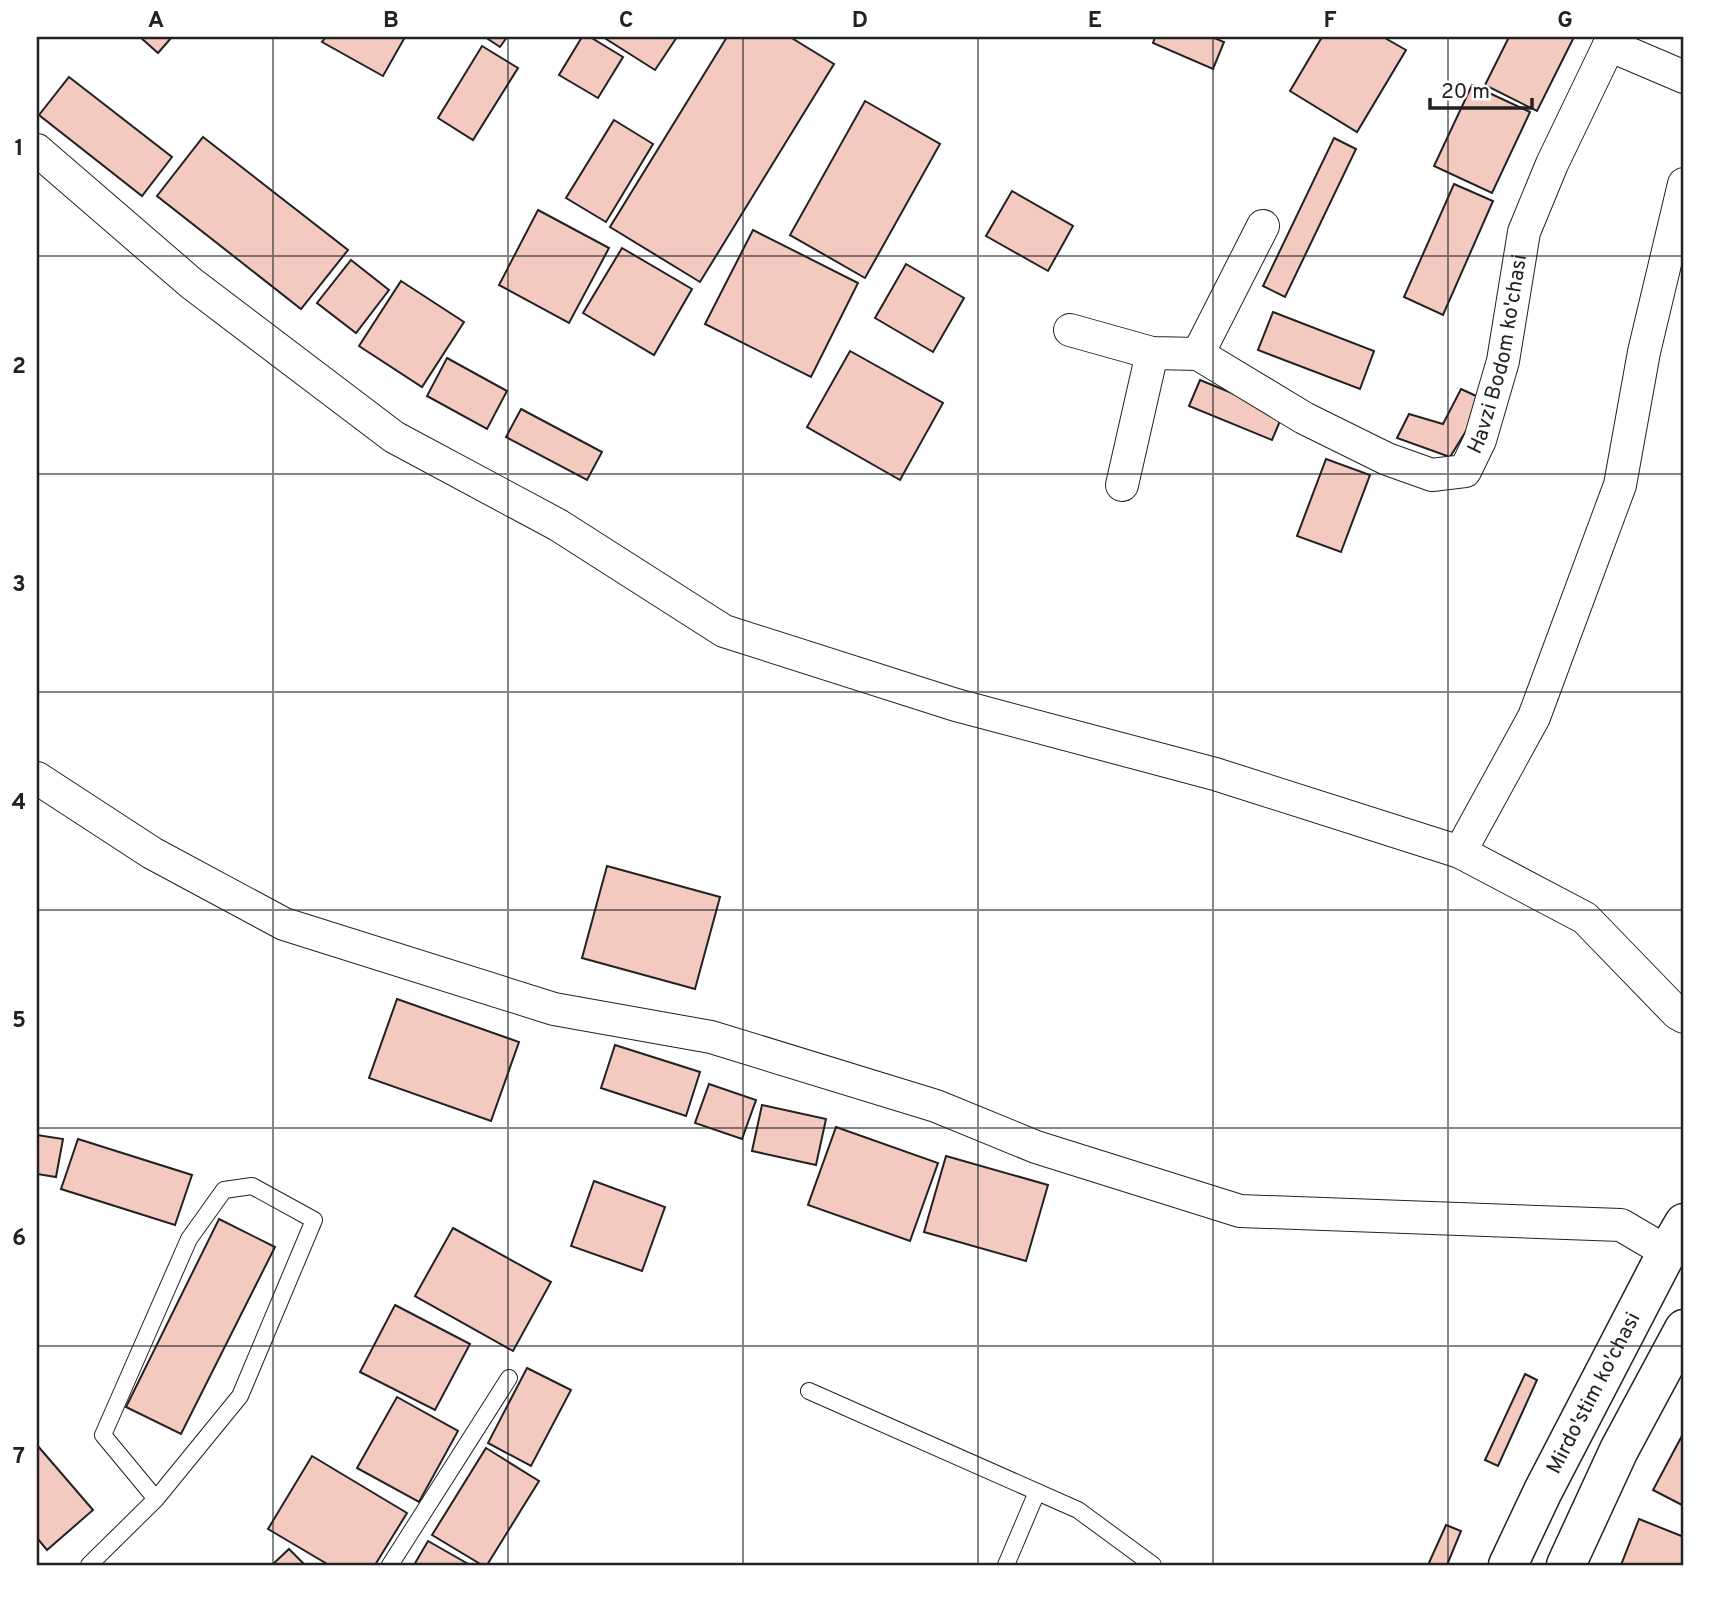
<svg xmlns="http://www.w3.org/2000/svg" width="1721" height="1602" font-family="Overpass,sans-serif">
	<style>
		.building { fill: #f3c9c0; stroke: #222; stroke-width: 2 }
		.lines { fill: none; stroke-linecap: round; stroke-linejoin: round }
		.lane-casing { stroke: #222; stroke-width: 18 }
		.street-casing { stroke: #222; stroke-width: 34 }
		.primary-casing { stroke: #222; stroke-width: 41 }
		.lane { stroke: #fff; stroke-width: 16 }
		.street { stroke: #fff; stroke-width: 32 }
		.primary { stroke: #fff; stroke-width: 38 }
		.grid { fill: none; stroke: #222; stroke-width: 2; stroke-opacity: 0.55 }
		.labels { text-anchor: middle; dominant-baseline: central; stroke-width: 5; stroke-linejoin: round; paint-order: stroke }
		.street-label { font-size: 21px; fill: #222; stroke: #fff }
		.neatline { fill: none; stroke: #222; stroke-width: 2.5 }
		.grid-label { font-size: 23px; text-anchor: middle; font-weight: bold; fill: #222 }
	</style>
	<rect width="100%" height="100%" fill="#fff"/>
	<g class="building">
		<polygon points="140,37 172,37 158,53"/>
		<polygon points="326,37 405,37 383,76 322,42"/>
		<polygon points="485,37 507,37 500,47"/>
		<polygon points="582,37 590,37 623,57 598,98 559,75"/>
		<polygon points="603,37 677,37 655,70"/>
		<polygon points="727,37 790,37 834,64 700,282 610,227"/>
		<polygon points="1155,37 1212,37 1224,42 1213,69 1153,43"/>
		<polygon points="1322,37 1383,37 1406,50 1357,132 1290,91"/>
		<polygon points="1509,37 1574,37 1537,111 1485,85"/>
		<polygon points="482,46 518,68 473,140 438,118"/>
		<polygon points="69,77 172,157 142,196 39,115"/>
		<polygon points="1472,85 1530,112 1492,193 1434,166"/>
		<polygon points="865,101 940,144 865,278 790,235"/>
		<polygon points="614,120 653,144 606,222 566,198"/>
		<polygon points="203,137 348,250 301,309 157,196"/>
		<polygon points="1334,138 1356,149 1285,297 1263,286"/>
		<polygon points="1454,184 1493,201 1443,315 1404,297"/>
		<polygon points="1012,191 1073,226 1048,271 986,236"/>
		<polygon points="538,210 609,248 569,323 499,285"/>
		<polygon points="753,230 858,283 811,377 705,324"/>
		<polygon points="622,248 692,289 654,355 583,313"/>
		<polygon points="351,260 389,290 356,333 317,303"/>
		<polygon points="906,264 964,298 933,352 875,318"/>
		<polygon points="401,281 464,322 422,387 359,346"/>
		<polygon points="1273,312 1374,351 1360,389 1258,350"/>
		<polygon points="850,351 943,403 900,480 807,427"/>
		<polygon points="447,358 507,391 487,429 427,396"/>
		<polygon points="1200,380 1283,414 1272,440 1189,406"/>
		<polygon points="1461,389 1485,400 1450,457 1397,438 1409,414 1443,424"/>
		<polygon points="521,409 602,452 587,480 506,437"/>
		<polygon points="1326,459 1370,475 1341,552 1297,536"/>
		<polygon points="607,866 720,897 695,989 582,958"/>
		<polygon points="397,999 519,1042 491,1121 369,1078"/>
		<polygon points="615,1045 700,1072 686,1116 601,1088"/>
		<polygon points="709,1084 756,1100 742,1139 695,1123"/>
		<polygon points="762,1105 826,1119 816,1165 752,1151"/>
		<polygon points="836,1127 938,1163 910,1241 808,1205"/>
		<polygon points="37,1135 63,1139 56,1177 37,1174"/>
		<polygon points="78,1139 192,1175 175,1225 61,1189"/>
		<polygon points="946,1156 1048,1185 1026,1261 924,1232"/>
		<polygon points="594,1181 665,1207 642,1271 571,1246"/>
		<polygon points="219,1219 275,1247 181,1434 126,1407"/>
		<polygon points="453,1228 551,1282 513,1351 415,1296"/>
		<polygon points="395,1305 470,1344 435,1410 360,1372"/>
		<polygon points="527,1368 571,1390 531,1466 488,1443"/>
		<polygon points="1525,1374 1537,1380 1498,1466 1485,1460"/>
		<polygon points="397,1397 458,1431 419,1502 357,1468"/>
		<polygon points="1684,1432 1684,1506 1653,1490"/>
		<polygon points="37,1445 93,1510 47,1550 37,1538"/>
		<polygon points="486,1448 539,1481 487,1565 482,1565 432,1535"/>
		<polygon points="312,1456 407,1513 375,1565 329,1565 268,1529"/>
		<polygon points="1639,1519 1684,1537 1684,1565 1621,1565"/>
		<polygon points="1446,1525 1461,1531 1447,1565 1428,1565"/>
		<polygon points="428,1541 470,1565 414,1565"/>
		<polygon points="289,1549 305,1565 272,1565"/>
	</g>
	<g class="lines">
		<defs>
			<g id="lane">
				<polyline points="809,1391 1078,1510 1153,1565"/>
				<polyline points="89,1565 156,1499 240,1396 314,1220 252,1186 224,1190 189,1239 103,1435 156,1499"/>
				<polyline points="390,1565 509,1378"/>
				<polyline points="1006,1565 1037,1492"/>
			</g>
			<g id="street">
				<polyline points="1609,45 1684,77"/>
				<polyline points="37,150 191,283 394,437 558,525 724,631 956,705 1215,774 1460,852 1585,918 1677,1013 1684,1017"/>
				<path id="s1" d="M1070,330L1152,353L1198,354L1304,418L1387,459L1432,475L1465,471L1480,440L1503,361L1524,232L1552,164L1613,37"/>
				<polyline points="1198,354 1263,226"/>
				<polyline points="1122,485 1152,353"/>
				<polyline points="37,778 152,853 284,924 554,1009 711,1037 936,1106 1036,1147 1240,1211 1621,1225 1667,1252"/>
				<polyline points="1460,852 1534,717 1620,485 1644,352 1684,184"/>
			</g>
			<g id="primary">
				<path id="s2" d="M1508,1565L1543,1491L1667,1252L1684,1223"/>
				<polyline points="1566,1565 1619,1450 1684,1329"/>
			</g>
		</defs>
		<use href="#lane" class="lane-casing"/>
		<use href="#street" class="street-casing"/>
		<use href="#primary" class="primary-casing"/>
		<use href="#lane" class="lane"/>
		<use href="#street" class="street"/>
		<use href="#primary" class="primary"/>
	</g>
	<path class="grid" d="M273,37V1565M508,37V1565M743,37V1565M978,37V1565M1213,37V1565M1448,37V1565M37,256H1684M37,474H1684M37,692H1684M37,910H1684M37,1128H1684M37,1346H1684"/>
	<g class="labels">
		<g class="street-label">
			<text stroke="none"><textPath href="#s1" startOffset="551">Havzi Bodom ko'chasi</textPath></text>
			<text stroke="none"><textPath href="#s2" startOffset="192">Mirdo'stim ko'chasi</textPath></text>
		</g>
	</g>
	<rect width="1721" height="1602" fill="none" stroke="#ffffff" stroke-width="77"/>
	<path d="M1430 98v10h102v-10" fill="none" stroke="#222222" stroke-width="3.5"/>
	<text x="1441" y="98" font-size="21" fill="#222222" stroke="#ffffff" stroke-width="5" paint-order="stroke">20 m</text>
	<rect x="38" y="38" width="1644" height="1526" class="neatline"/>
	<g class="grid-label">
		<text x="156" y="27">A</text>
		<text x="391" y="27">B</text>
		<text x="626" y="27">C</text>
		<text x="860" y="27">D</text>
		<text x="1095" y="27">E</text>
		<text x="1330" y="27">F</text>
		<text x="1565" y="27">G</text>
		<text x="19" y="155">1</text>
		<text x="19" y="373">2</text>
		<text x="19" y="591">3</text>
		<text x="19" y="809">4</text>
		<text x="19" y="1027">5</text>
		<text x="19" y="1245">6</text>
		<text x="19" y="1463">7</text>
	</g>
</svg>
